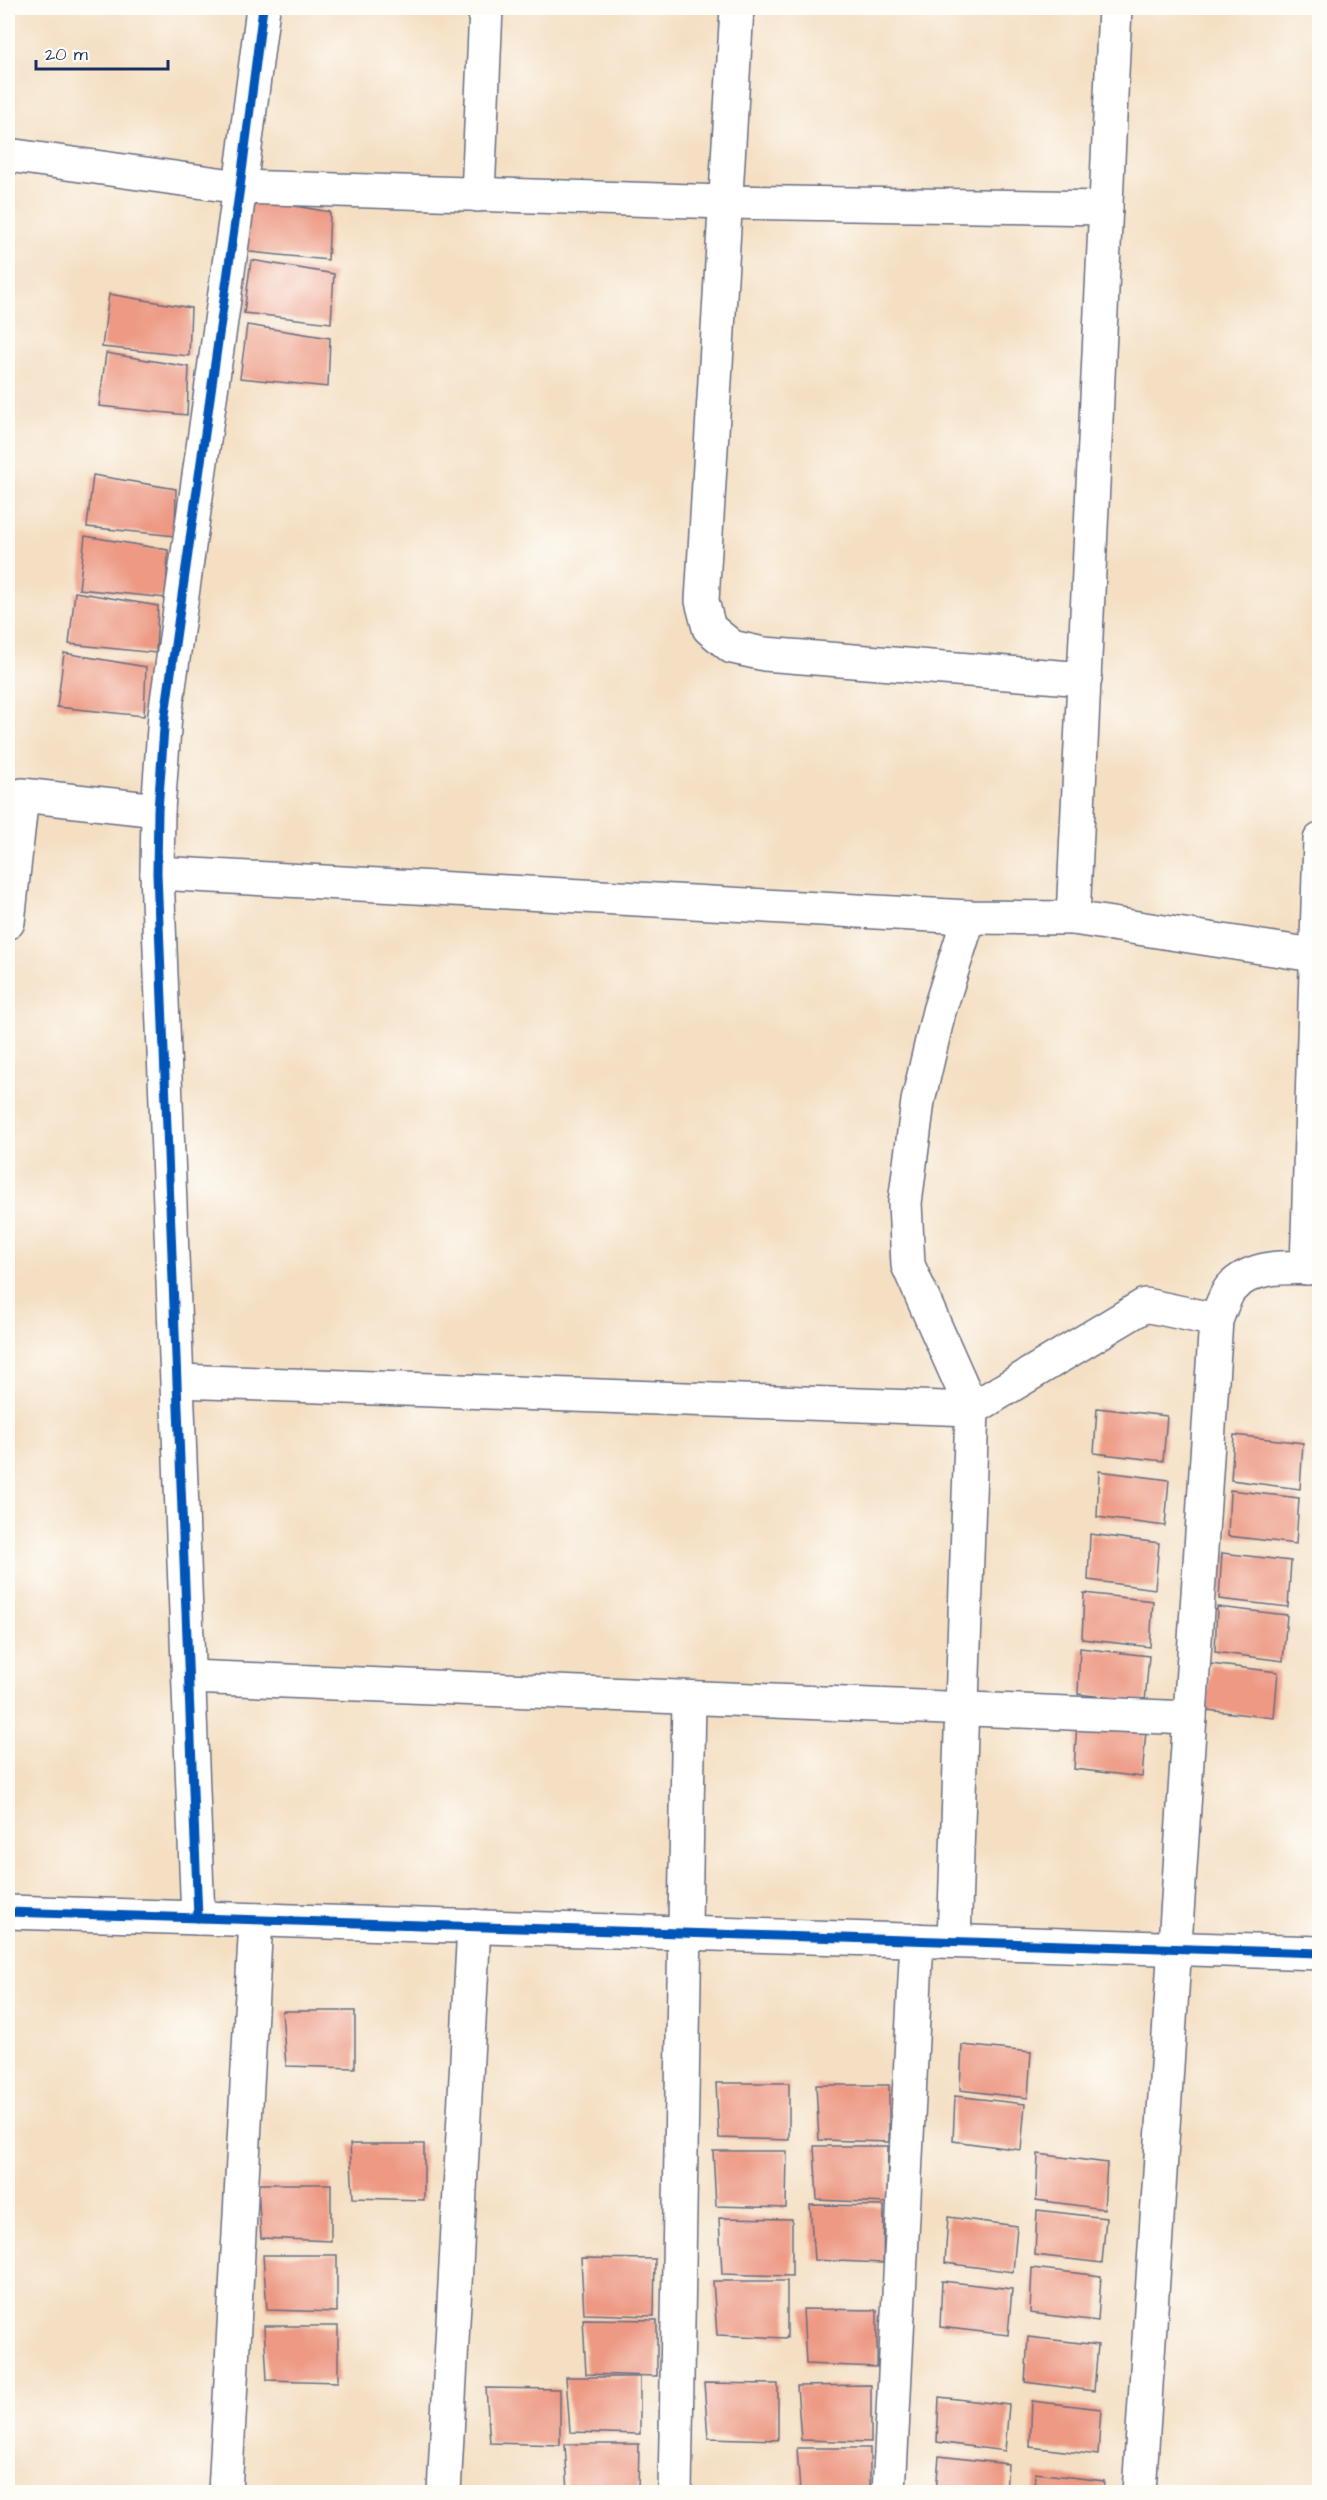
<svg xmlns="http://www.w3.org/2000/svg" width="1327" height="2500" font-family="'Architects Daughter',sans-serif">
	<style>
		.building { fill: #ed9983 }
		.lines { fill: none; stroke-linecap: round; stroke-linejoin: round }
		.minor-casing { stroke: #676d81; stroke-width: 36 }
		.minor { stroke: #fff; stroke-width: 33 }
		.cycleway-casing { stroke: #fdfcf7; stroke-width: 13 }
		.cycleway { stroke: #0057b8; stroke-width: 9 }
	</style>
	<rect width="100%" height="100%" fill="#fdfcf7"/>
	<filter id="ink" filterUnits="userSpaceOnUse"><feTurbulence type="fractalNoise" baseFrequency=".0167" numOctaves="2"/><feDisplacementMap in="SourceGraphic" scale="12" xChannelSelector="R" yChannelSelector="G"/><feConvolveMatrix kernelMatrix="1 2 1 2 8 2 1 2 1" color-interpolation-filters="sRGB"/></filter>
	<filter id="wash" filterUnits="userSpaceOnUse"><feTurbulence type="fractalNoise" baseFrequency=".008" numOctaves="4" result="noise"/><feDisplacementMap in="SourceGraphic" scale="24" xChannelSelector="R" yChannelSelector="G"/><feGaussianBlur stdDeviation="1.35" result="paint"/><feColorMatrix in="noise" values="0 0 0 0 0 0 0 0 0 0 0 0 0 0 0 0 0 1.4 0 .05"/><feComposite in="paint" operator="in"/></filter>
	<g filter="url(#wash)">
		<rect width="100%" height="100%" fill="#f4dfc3"/>
		<g id="blocks">
			<g class="building">
				<polygon points="247,198 330,212 328,260 240,251"/>
				<polygon points="251,260 334,274 331,323 244,313"/>
				<polygon points="109,294 191,308 189,356 102,347"/>
				<polygon points="247,325 330,338 328,387 240,378"/>
				<polygon points="106,353 189,367 187,415 99,406"/>
				<polygon points="93,475 176,489 175,536 87,527"/>
				<polygon points="85,536 168,550 166,598 79,589"/>
				<polygon points="75,592 158,606 156,653 69,644"/>
				<polygon points="64,653 146,667 144,716 57,707"/>
				<polygon points="1097,1408 1167,1416 1163,1461 1094,1453"/>
				<polygon points="1234,1435 1303,1443 1300,1489 1231,1480"/>
				<polygon points="1099,1471 1169,1480 1165,1526 1097,1517"/>
				<polygon points="1230,1490 1299,1498 1296,1544 1228,1536"/>
				<polygon points="1090,1534 1159,1543 1155,1589 1088,1580"/>
				<polygon points="1222,1553 1291,1561 1288,1607 1219,1599"/>
				<polygon points="1084,1593 1153,1601 1150,1647 1082,1639"/>
				<polygon points="1217,1607 1287,1615 1283,1661 1215,1652"/>
				<polygon points="1080,1648 1149,1656 1145,1702 1078,1694"/>
				<polygon points="1210,1664 1278,1672 1274,1718 1207,1710"/>
				<polygon points="1077,1723 1146,1731 1142,1777 1074,1769"/>
				<polygon points="282,2011 355,2011 355,2068 286,2066"/>
				<polygon points="962,2045 1031,2052 1028,2098 960,2090"/>
				<polygon points="716,2083 789,2083 789,2140 719,2138"/>
				<polygon points="816,2085 889,2085 889,2142 819,2140"/>
				<polygon points="955,2096 1025,2104 1021,2150 953,2141"/>
				<polygon points="350,2144 424,2144 424,2200 353,2198"/>
				<polygon points="814,2146 888,2146 887,2203 817,2200"/>
				<polygon points="713,2151 787,2151 786,2208 716,2206"/>
				<polygon points="1038,2154 1107,2163 1104,2209 1036,2200"/>
				<polygon points="258,2184 331,2184 331,2241 261,2238"/>
				<polygon points="810,2205 884,2206 883,2263 814,2260"/>
				<polygon points="1037,2210 1106,2218 1102,2263 1035,2255"/>
				<polygon points="948,2217 1017,2226 1013,2272 945,2263"/>
				<polygon points="719,2218 792,2219 792,2276 722,2274"/>
				<polygon points="263,2255 337,2255 337,2312 267,2310"/>
				<polygon points="581,2258 655,2259 654,2316 584,2314"/>
				<polygon points="1032,2268 1101,2276 1098,2321 1030,2313"/>
				<polygon points="713,2281 787,2281 787,2338 717,2335"/>
				<polygon points="942,2281 1012,2289 1008,2335 940,2327"/>
				<polygon points="803,2309 877,2310 877,2367 806,2364"/>
				<polygon points="583,2319 657,2320 657,2376 586,2374"/>
				<polygon points="264,2326 338,2326 338,2382 267,2380"/>
				<polygon points="1028,2337 1098,2345 1094,2391 1025,2382"/>
				<polygon points="566,2377 640,2377 640,2434 570,2432"/>
				<polygon points="704,2383 778,2384 778,2440 708,2438"/>
				<polygon points="871,2385 871,2442 801,2440 797,2386"/>
				<polygon points="486,2388 560,2389 560,2445 490,2443"/>
				<polygon points="939,2397 1009,2405 1005,2451 937,2442"/>
				<polygon points="1032,2401 1101,2409 1098,2455 1030,2447"/>
				<polygon points="565,2444 639,2444 638,2492 568,2492"/>
				<polygon points="797,2448 870,2448 870,2492 800,2492"/>
				<polygon points="939,2456 1008,2464 1006,2492 936,2492"/>
				<polygon points="1035,2473 1104,2481 1103,2492 1034,2492"/>
			</g>
		</g>
	</g>
	<g filter="url(#ink)">
		<use href="#blocks" fill-opacity="0" stroke="#676d81" stroke-width="1.5"/>
		<g class="lines">
			<defs>
				<g id="minor">
					<polyline points="737,8 702,601 709,628 732,647 764,654 1085,679"/>
					<polyline points="8,155 240,187 725,202 1106,208"/>
					<polyline points="478,195 486,8"/>
					<polyline points="157,873 969,917 1073,918 1320,956"/>
					<polyline points="1073,918 1115,8"/>
					<polyline points="8,922 22,795 158,810"/>
					<polyline points="1307,1268 1320,840"/>
					<polyline points="178,1381 972,1409 1145,1305 1216,1320"/>
					<polyline points="189,1677 1190,1718"/>
					<polyline points="8,1912 1320,1953"/>
					<polyline points="198,1918 157,873 158,810 165,715 240,187 263,8"/>
					<polyline points="954,1941 972,1409 908,1265 905,1203 918,1101 939,1011 969,917"/>
					<polyline points="225,2492 256,1920"/>
					<polyline points="444,2492 474,1926"/>
					<polyline points="675,2492 689,1698"/>
					<polyline points="889,2492 917,1940"/>
					<path d="M1139,2492L1216,1320C1220,1311 1224,1297 1230,1289C1252,1264 1289,1267 1320,1268"/>
				</g>
			</defs>
			<use href="#minor" class="minor-casing"/>
			<use href="#minor" class="minor"/>
			<defs>
				<g id="cycleway">
					<polyline points="8,1912 1320,1953"/>
					<polyline points="198,1918 157,873 158,810 165,715 240,187 263,8"/>
				</g>
			</defs>
			<use href="#cycleway" class="cycleway-casing"/>
			<use href="#cycleway" class="cycleway"/>
		</g>
	</g>
	<rect width="1327" height="2500" fill="none" stroke="#fdfcf7" stroke-width="30"/>
	<path d="M36 60v9h132v-9" fill="none" stroke="#1b2f5e" stroke-width="3"/>
	<text x="45" y="60" font-size="18" fill="#1b2f5e" stroke="#fdfcf7" stroke-width="4.5" paint-order="stroke">20 m</text>
</svg>
